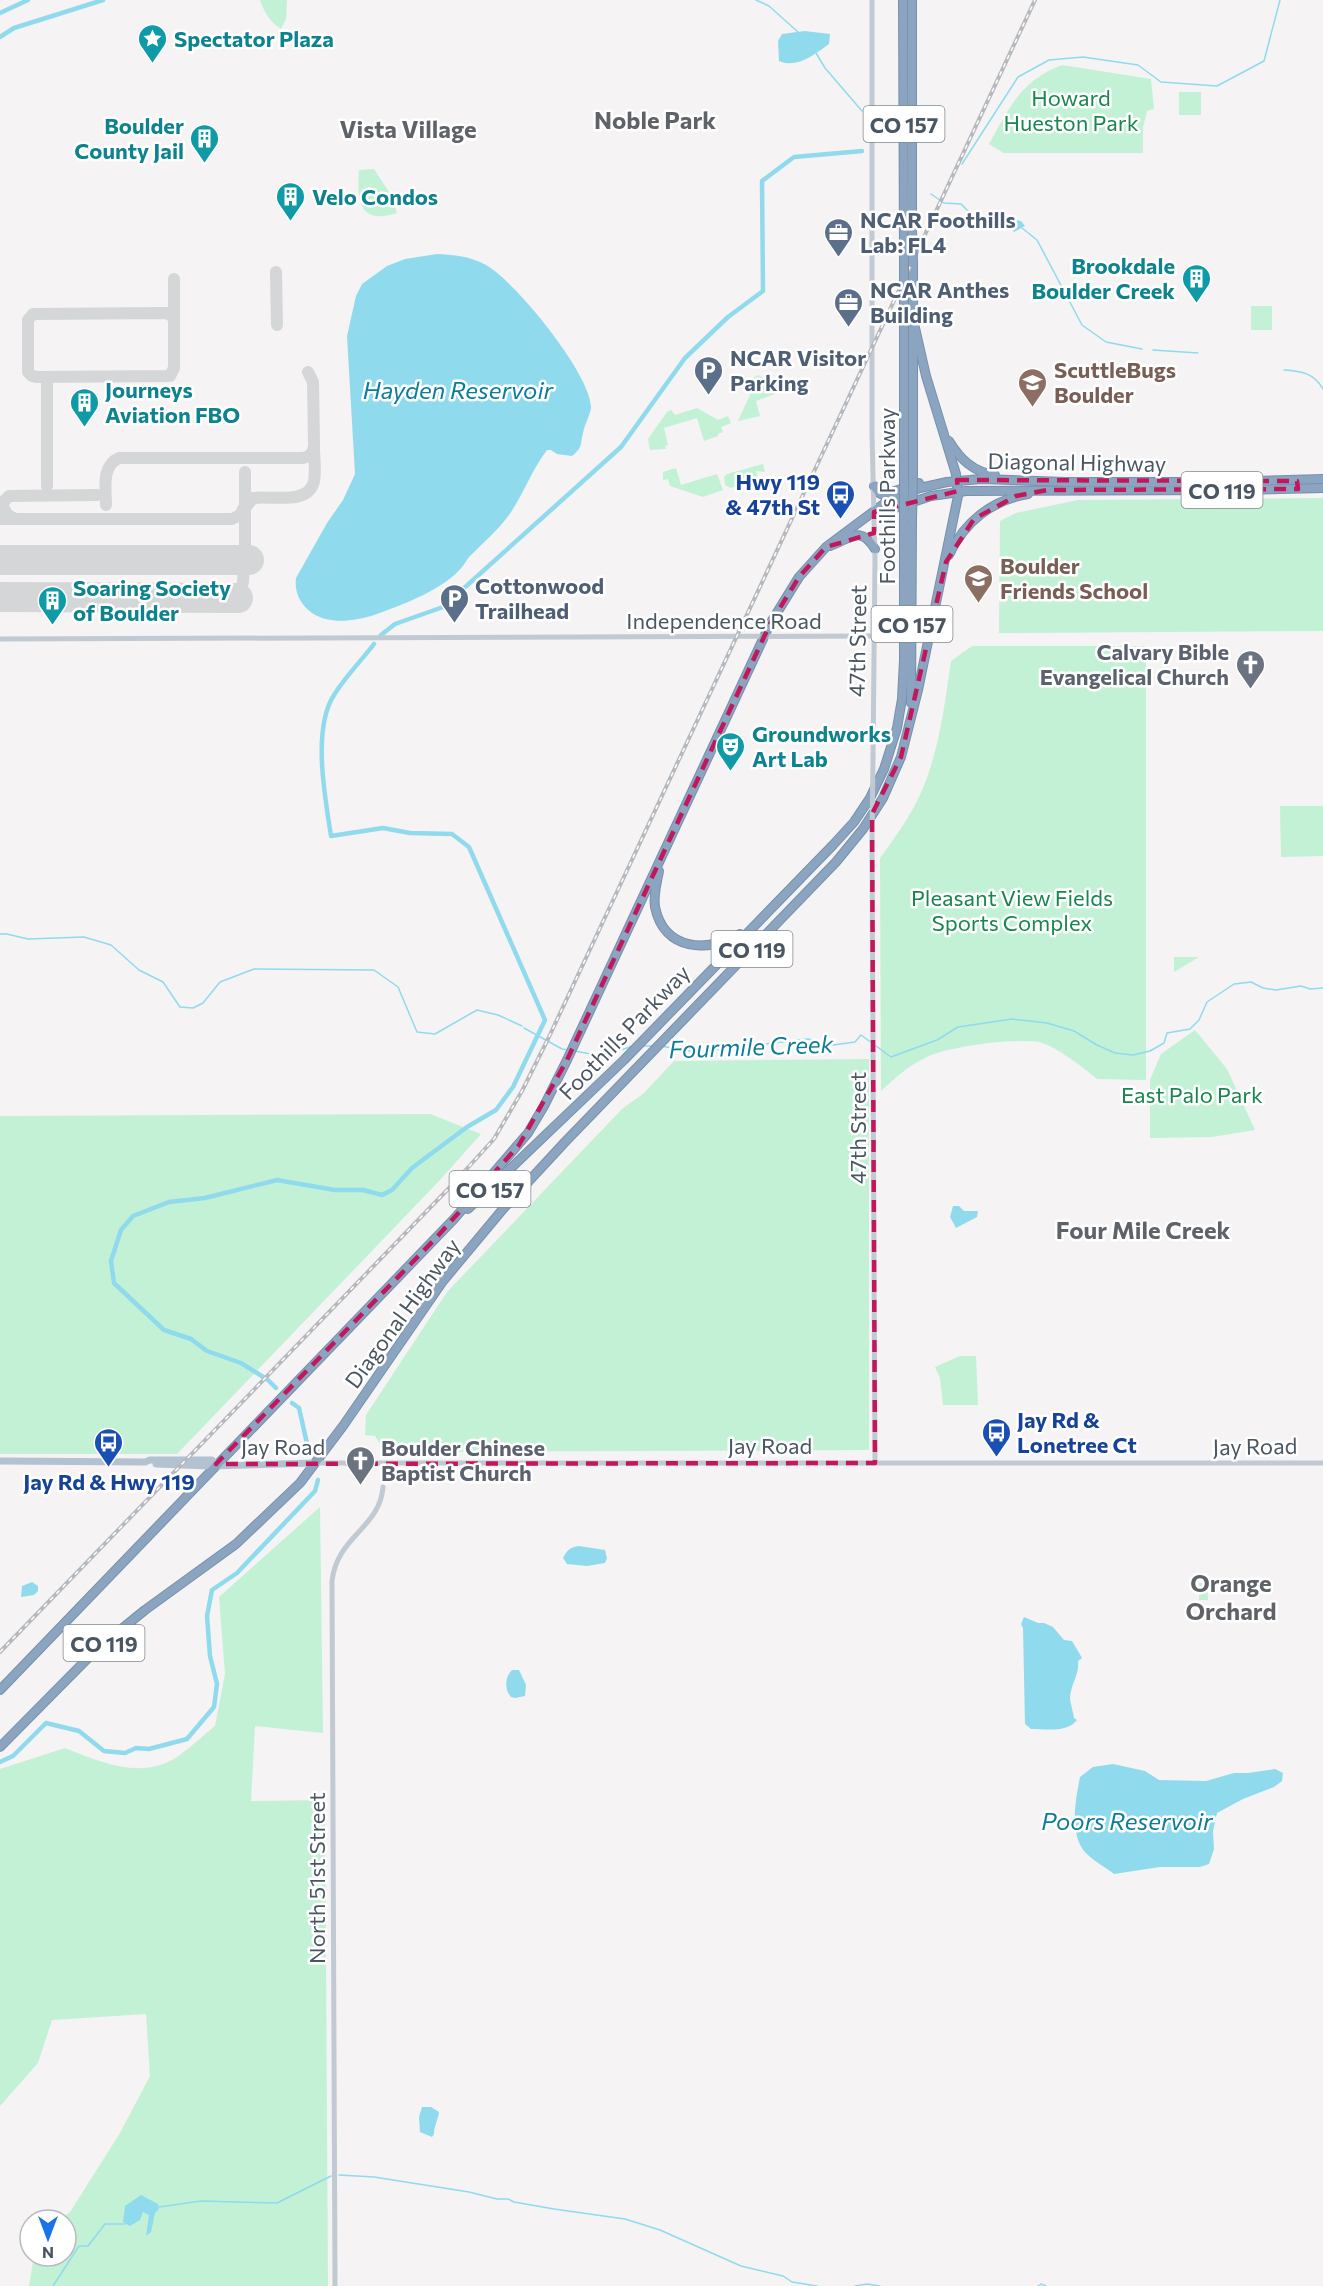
<svg xmlns="http://www.w3.org/2000/svg" width="1323" height="2286" font-family="Commissioner,sans-serif">
	<style>
		.green { fill: #c3f1d5 }
		.water { fill: #90daee }
		.lines { fill: none; stroke-linecap: round; stroke-linejoin: round }
		.stream { stroke: #90daee; stroke-width: 1.5 }
		.canal { stroke: #90daee; stroke-width: 4.5 }
		.taxiway { stroke: #d5d6d8; stroke-width: 12 }
		.runway { stroke: #d5d6d8; stroke-width: 30 }
		.highway-casing { stroke: #7690ad; stroke-width: 10 }
		.minor { stroke: #c1cad2; stroke-width: 5 }
		.major { stroke: #b3c2d1; stroke-width: 7 }
		.highway { stroke: #8ba5c1; stroke-width: 8 }
		.rail-casing { stroke: #b5b8bd; stroke-width: 4 }
		.rail { stroke: #fff; stroke-width: 1.5; stroke-dasharray: 4.5; stroke-linecap: butt }
		.highway-bridge-casing { stroke: #7690ad; stroke-width: 10; stroke-linecap: butt }
		.minor-bridge { stroke: #c1cad2; stroke-width: 5 }
		.highway-bridge { stroke: #8ba5c1; stroke-width: 8 }
		.marked { fill: none; stroke: #c2185b; stroke-width: 4.5; stroke-dasharray: 12 8; stroke-linejoin: round }
		.labels { text-anchor: middle; dominant-baseline: central; stroke-width: 5; stroke-linejoin: round; paint-order: stroke }
		.shield { fill: #fff; stroke: #808990; stroke-width: 1.5 }
		.shield-label { font-size: 21px; font-weight: bold; fill: #4a5661 }
		.culture-label { font-size: 22px; font-weight: bold; fill: #0d838f; stroke: #fff; text-anchor: start }
		.park-label { font-size: 22px; fill: #17864f; stroke: #fff }
		.service-label { font-size: 22px; font-weight: bold; fill: #4e5e75; stroke: #fff; text-anchor: start }
		.education-label { font-size: 22px; font-weight: bold; fill: #785e54; stroke: #fff; text-anchor: start }
		.street-label { font-size: 22px; fill: #4a5661; stroke: #fff }
		.transit-label { font-size: 22px; font-weight: bold; fill: #164399; stroke: #fff; text-anchor: end }
		.worship-label { font-size: 22px; font-weight: bold; fill: #5b616d; stroke: #fff; text-anchor: end }
		.neighbourhood-label { font-size: 24px; font-weight: bold; fill: #5f6368; stroke: #fff }
		.water-label { font-size: 24px; font-style: italic; fill: #0c7c9b; stroke: #fff }
	</style>
	<rect width="100%" height="100%" fill="#f5f3f3"/>
	<g class="green">
		<path d="M260,0H287L286,19L281,29C270,22 264,12 260,0Z"/>
		<path d="M1062,65L1151,79L1154,109L1147,111L1143,127V153H1004L989,144C1010,107 1020,81 1062,65Z"/>
		<rect x="1179" y="92" width="22" height="23"/>
		<path d="M374,169L391,195L397,213C358,225 357,201 359,170Z"/>
		<rect x="1251" y="306" width="21" height="24"/>
		<polygon points="758,375 789,389 756,401 760,416 738,421 754,386 754,377"/>
		<polygon points="697,408 718,420 728,416 731,423 721,427 723,432 718,434 718,436 704,441 697,418 664,428 668,445 665,446 666,449 650,450 648,439 667,412 671,410 675,415"/>
		<polygon points="763,464 765,472 756,471 758,479 731,488 725,485 724,477 727,474"/>
		<polygon points="676,468 681,485 717,474 723,490 703,497 670,486 668,479 663,480 663,472"/>
		<polygon points="1323,498 1323,631 999,633 1000,521 1016,513 1078,500"/>
		<path d="M972,646H1146V1080L1097,1079C1084,1068 1056,1046 1039,1042C1015,1038 947,1046 925,1058C908,1066 895,1078 881,1091L880,858C897,835 915,810 925,783C940,744 945,703 951,661Z"/>
		<polygon points="1280,806 1323,806 1323,856 1281,857"/>
		<polygon points="1174,957 1199,957 1174,972"/>
		<polygon points="1195,1030 1227,1069 1255,1130 1212,1137 1150,1138 1150,1080 1161,1054"/>
		<polygon points="869,1059 869,1450 385,1452 375,1436 365,1435 366,1415 447,1292 623,1108 643,1094 674,1061"/>
		<polygon points="430,1114 481,1134 440,1180 177,1454 0,1454 0,1116"/>
		<polygon points="960,1356 976,1356 978,1405 943,1405 940,1378 935,1367"/>
		<path d="M320,1507L323,1733L255,1726L251,1801L325,1800L328,2286H29L34,2256H66V2220H59L70,2212L120,2133L150,2076L146,2014L52,2020L38,2063L0,2106V1769L65,1748C100,1762 138,1779 174,1759C188,1750 201,1737 215,1726L225,1674L219,1597Z"/>
		<polygon points="1199,1583 1207,1583 1208,1600 1199,1600"/>
	</g>
	<g class="water">
		<path d="M805,31L830,34L829,44C815,54 797,69 779,61L778,41L782,34Z"/>
		<polygon points="1004,218 1021,221 1025,226 1014,232"/>
		<path d="M437,254C454,255 470,256 486,265C514,280 591,374 591,407C591,413 584,426 583,433C580,445 583,447 572,456L557,454L551,450H547C533,468 525,490 513,509C501,528 485,541 470,556C466,560 465,564 462,567C445,589 400,606 374,615C355,621 330,625 312,613C301,605 294,593 296,578L327,523L343,500L355,474L347,336L356,296L362,284L387,266L405,259Z"/>
		<polygon points="953,1206 959,1206 964,1211 978,1211 977,1217 956,1228 950,1217"/>
		<path d="M579,1546L605,1550L607,1558L605,1563L587,1566L567,1564L563,1558C567,1550 570,1547 579,1546Z"/>
		<polygon points="32,1582 38,1586 38,1591 34,1595 21,1597 22,1586"/>
		<path d="M1024,1617L1038,1623H1044L1053,1627L1064,1640L1072,1641L1082,1658L1078,1661C1080,1674 1070,1685 1070,1699C1071,1705 1073,1712 1074,1718L1077,1720C1067,1733 1046,1729 1031,1729L1025,1724L1023,1628L1021,1624Z"/>
		<path d="M512,1670H519L526,1685L525,1696L515,1698L511,1697C504,1689 505,1677 512,1670Z"/>
		<path d="M1113,1764L1145,1771L1159,1780L1206,1781L1234,1773H1248L1275,1769L1283,1773L1282,1781L1274,1787L1243,1799L1217,1813L1213,1831L1214,1849L1209,1864L1200,1867H1160L1114,1874C1105,1867 1092,1860 1084,1851C1069,1832 1076,1798 1080,1777L1093,1767Z"/>
		<path d="M422,2107H431L439,2112C438,2120 434,2126 434,2134L432,2137L420,2132L419,2117Z"/>
		<polygon points="141,2195 158,2204 159,2209 155,2213 151,2232 146,2236 149,2215 143,2212 140,2220 130,2226 123,2222 125,2206"/>
	</g>
	<g class="lines">
		<g class="stream">
			<polyline points="756,0 769,6 798,32"/>
			<polyline points="816,53 825,68 862,111"/>
			<polyline points="962,164 1018,77 1049,60 1083,57 1138,65 1161,82 1217,86 1264,61 1280,0"/>
			<polyline points="931,194 944,203 961,204 972,215 1005,218"/>
			<polyline points="1022,228 1037,240 1082,325 1106,342 1142,349"/>
			<polyline points="1153,350 1198,353"/>
			<path d="M1284,370C1301,371 1314,373 1323,389"/>
			<polyline points="0,934 7,934 28,939 84,937 111,945 139,970 163,982 180,1007 193,1008 203,1003 220,982 254,969 374,970 398,987 417,1032 435,1034 477,1010 498,1015 522,1026"/>
			<polyline points="524,1028 562,1049 569,1050"/>
			<polyline points="640,1046 654,1046"/>
			<polyline points="661,1046 695,1052 808,1039 833,1045 855,1042 861,1035 872,1043"/>
			<polyline points="876,1046 891,1057 937,1040 958,1027 1012,1019 1047,1023 1074,1031 1097,1045 1115,1053 1133,1055 1150,1051 1164,1043 1167,1033 1190,1029 1199,1020 1207,1002 1234,984 1251,982 1263,988 1276,990 1301,986 1310,989 1323,988"/>
			<polyline points="574,1051 603,1056 633,1046"/>
			<polyline points="339,2175 374,2177 469,2192 497,2199 508,2199 514,2202 554,2209 625,2219 660,2230 741,2266 783,2276 792,2282 817,2286"/>
			<polyline points="159,2207 201,2201 277,2203 331,2176"/>
			<polyline points="53,2286 79,2246 88,2246 105,2224 125,2224"/>
			<polyline points="855,2286 867,2284 880,2286"/>
			<polyline points="1038,2286 1041,2284 1046,2286"/>
		</g>
		<g class="canal">
			<polyline points="0,13 28,0"/>
			<polyline points="0,37 14,28 103,0"/>
			<polyline points="381,635 395,624 443,607 621,447 685,358 728,317 763,291 762,181 794,157 862,151"/>
			<path d="M276,1388L268,1380L241,1363L207,1351L191,1339L164,1330L114,1283L111,1261L121,1230L133,1216L169,1202L205,1198L277,1180L335,1190H363L382,1195L392,1190L412,1168L467,1127L496,1110L513,1087L545,1020L469,847L452,834L410,833L383,828L331,836C325,797 312,729 334,695C345,677 361,661 374,644"/>
			<polyline points="292,1403 299,1408 308,1448"/>
			<polyline points="0,1762 13,1756 46,1723 79,1731 104,1751 125,1753 136,1748 149,1749 187,1739 214,1707 217,1684 210,1656 207,1616 212,1590 237,1573 315,1491 318,1480"/>
		</g>
		<g class="taxiway">
			<polyline points="276,272 277,325"/>
			<path d="M174,279C174,308 174,338 174,368L170,376L37,377L32,376L28,372V320L33,314L166,313L172,316L174,320"/>
			<polyline points="47,385 47,486"/>
			<path d="M106,505C106,489 101,466 119,458H302C310,457 313,453 314,446L313,382L308,372"/>
			<path d="M245,508L253,498C270,495 309,506 314,481C316,471 314,458 314,447"/>
			<polyline points="0,519 232,519 240,515 245,506"/>
			<polyline points="15,519 8,515 2,506 5,500 9,496 97,495"/>
			<polyline points="228,560 237,557 245,548 245,472"/>
			<polyline points="238,598 243,582 245,548"/>
		</g>
		<g class="runway">
			<polyline points="0,560 249,560"/>
			<polyline points="0,597 238,598"/>
		</g>
		<defs>
			<g id="highway">
				<polyline points="903,0 904,248"/>
				<polyline points="912,0 912,232"/>
				<path d="M949,441C960,459 973,472 995,475"/>
				<polyline points="913,473 913,263"/>
				<polyline points="904,476 904,324"/>
				<polyline points="874,486 879,493 883,495 919,483"/>
				<polyline points="874,512 889,510 931,496 966,491 1235,490 1323,488"/>
				<path d="M830,546C850,539 860,524 875,549"/>
				<path d="M949,555C964,522 992,500 1028,494"/>
				<polyline points="911,703 912,520"/>
				<path d="M659,871C657,882 653,895 655,907C664,951 708,953 740,934"/>
				<polyline points="468,1209 624,1060 833,845 854,822 870,798 884,769 897,728 902,699 904,660 904,523"/>
				<polyline points="0,1690 454,1219 528,1133 544,1106 567,1060 770,624 799,577 826,547 885,503 920,488 947,482 981,479 1065,482 1217,482 1323,479"/>
				<polyline points="0,1747 97,1649 145,1610 236,1544 300,1483 343,1426 443,1281 503,1209 565,1142 836,862 863,829 883,798 901,757 918,690 958,496 956,474 926,376 913,319"/>
			</g>
		</defs>
		<use href="#highway" class="highway-casing"/>
		<g class="minor">
			<polyline points="872,0 872,434 875,558 873,756"/>
			<polyline points="0,639 872,636"/>
			<polyline points="872,842 875,1463"/>
			<polyline points="315,1463 1323,1463"/>
			<path d="M335,2286L332,1581C337,1536 380,1528 383,1487"/>
		</g>
		<g class="major">
			<polyline points="0,1461 145,1462 150,1460 212,1460 216,1464"/>
			<polyline points="156,1464 210,1466 315,1463"/>
		</g>
		<use href="#highway" class="highway"/>
		<defs>
			<polyline id="rail" points="0,1652 452,1185 494,1139 522,1091 548,1039 1035,0"/>
		</defs>
		<use href="#rail" class="rail-casing"/>
		<use href="#rail" class="rail"/>
		<defs>
			<g id="highway-bridge">
				<polyline points="912,232 913,263"/>
				<polyline points="904,248 904,324"/>
				<polyline points="904,476 904,523"/>
				<polyline points="912,520 913,473"/>
			</g>
		</defs>
		<use href="#highway-bridge" class="highway-bridge-casing"/>
		<polyline class="minor-bridge" points="872,842 873,756"/>
		<use href="#highway-bridge" class="highway-bridge"/>
	</g>
	<path class="marked" d="M957,480L1297,481L1298,489L1047,490L1016,496L974,519L946,562L901,757L872,814L875,1463L216,1464L436,1238L519,1145L567,1060L770,624L799,577L826,547L874,533V512L958,491Z"/>
	<defs>
		<symbol id="sight-pin" viewBox="-11 -11 22 30"><path d="M0 17L-7.5 6A9.5 9.5 0 1 1 7.5 6Z" fill="#0f9aa8" stroke="#fff"/><path d="M0-6L1.8-2.2L6-1.7L2.9 1.2L3.7 5.4L0 3.3L-3.7 5.4L-2.9 1.2L-6-1.7L-1.8-2.2Z" fill="#fff"/></symbol>
		<symbol id="building-pin" viewBox="-11 -11 22 30"><path d="M0 17L-7.5 6A9.5 9.5 0 1 1 7.5 6Z" fill="#0f9aa8" stroke="#fff"/><path d="M-4-6H4V6H1V3H-1V6H-4ZM-2.5-4.3h1.7v1.8h-1.7ZM.8-4.3h1.7v1.8H.8ZM-2.5-1h1.7V.8h-1.7ZM.8-1h1.7V.8H.8Z" fill="#fff"/></symbol>
		<symbol id="office-pin" viewBox="-11 -11 22 30"><path d="M0 17L-7.5 6A9.5 9.5 0 1 1 7.5 6Z" fill="#5c6f8a" stroke="#fff"/><path d="M-6-3h4V-5.5h4V-3h4V5H-6ZM-1-4.5V-3h2v-1.5ZM-6 0V1H6V0Z" fill="#fff"/></symbol>
		<symbol id="parking-pin" viewBox="-11 -11 22 30"><path d="M0 17L-7.5 6A9.5 9.5 0 1 1 7.5 6Z" fill="#5c6f8a" stroke="#fff"/><path d="M-3.5-5.5H1a3.5 3.5 0 0 1 0 7H-1V5.5H-3.5ZM-1-3.4V-.6H.8a1.4 1.4 0 0 0 0-2.8Z" fill="#fff"/></symbol>
		<symbol id="school-pin" viewBox="-11 -11 22 30"><path d="M0 17L-7.5 6A9.5 9.5 0 1 1 7.5 6Z" fill="#8d6e63" stroke="#fff"/><path d="M0-5L7-2L0 1L-7-2ZM-4 1L0 2.5L4 1V4Q0 6-4 4Z" fill="#fff"/></symbol>
		<symbol id="bus-pin" viewBox="-11 -11 22 30"><path d="M0 17L-7.5 6A9.5 9.5 0 1 1 7.5 6Z" fill="#1a4fb4" stroke="#fff"/><path d="M-5-6H5V4H4V6H2V4H-2V6H-4V4H-5ZM-3.5-4V0h7V-4ZM-3.5 1.2v1.5H-2V1.2ZM2 1.2v1.5H3.5V1.2Z" fill="#fff"/></symbol>
		<symbol id="church-pin" viewBox="-11 -11 22 30"><path d="M0 17L-7.5 6A9.5 9.5 0 1 1 7.5 6Z" fill="#6b7280" stroke="#fff"/><path d="M-1.2-6h2.4v3.5h3.3v2.4h-3.3V6h-2.4V-.1h-3.3v-2.4h3.3Z" fill="#fff"/></symbol>
		<symbol id="theatre-pin" viewBox="-11 -11 22 30"><path d="M0 17L-7.5 6A9.5 9.5 0 1 1 7.5 6Z" fill="#0f9aa8" stroke="#fff"/><path d="M-5-5.5Q0-4 5-5.5V0Q5 5 0 6Q-5 5-5 0ZM-3.3-2.5H-1v1.5H-3.3ZM1-2.5H3.3v1.5H1ZM-2.8 1Q0 5.5 2.8 1Z" fill="#fff"/></symbol>
	</defs>
	<g fill-rule="evenodd">
		<use href="#sight-pin" x="136" y="22" width="33" height="45"/>
		<use href="#building-pin" x="188" y="122" width="33" height="45"/>
		<use href="#building-pin" x="274" y="180" width="33" height="45"/>
		<use href="#office-pin" x="822" y="216" width="33" height="45"/>
		<use href="#building-pin" x="1180" y="262" width="33" height="45"/>
		<use href="#office-pin" x="832" y="286" width="33" height="45"/>
		<use href="#parking-pin" x="692" y="354" width="33" height="45"/>
		<use href="#school-pin" x="1016" y="366" width="33" height="45"/>
		<use href="#building-pin" x="68" y="386" width="33" height="45"/>
		<use href="#bus-pin" x="824" y="478" width="33" height="45"/>
		<use href="#school-pin" x="962" y="562" width="33" height="45"/>
		<use href="#parking-pin" x="438" y="582" width="33" height="45"/>
		<use href="#building-pin" x="36" y="584" width="33" height="45"/>
		<use href="#church-pin" x="1234" y="648" width="33" height="45"/>
		<use href="#theatre-pin" x="714" y="730" width="33" height="45"/>
		<use href="#bus-pin" x="980" y="1416" width="33" height="45"/>
		<use href="#bus-pin" x="92" y="1426" width="33" height="45"/>
		<use href="#church-pin" x="344" y="1444" width="33" height="45"/>
	</g>
	<g class="labels">
		<g class="shield">
			<rect x="863.5" y="106" width="81" height="36" rx="4.5"/>
			<rect x="1181.5" y="472" width="81" height="36" rx="4.5"/>
			<rect x="871.5" y="606" width="81" height="36" rx="4.5"/>
			<rect x="711.5" y="931" width="81" height="36" rx="4.5"/>
			<rect x="449.5" y="1171" width="81" height="36" rx="4.5"/>
			<rect x="63.5" y="1625" width="81" height="36" rx="4.5"/>
		</g>
		<g class="shield-label">
			<text x="904" y="124">CO 157</text>
			<text x="1222" y="490">CO 119</text>
			<text x="912" y="624">CO 157</text>
			<text x="752" y="949">CO 119</text>
			<text x="490" y="1189">CO 157</text>
			<text x="104" y="1643">CO 119</text>
		</g>
		<g class="culture-label">
			<text x="174" y="38">Spectator Plaza</text>
			<text x="184" y="125" text-anchor="end">Boulder<tspan x="184" dy="25">County Jail</tspan></text>
			<text x="312" y="196">Velo Condos</text>
			<text x="1175" y="265" text-anchor="end">Brookdale<tspan x="1175" dy="25">Boulder Creek</tspan></text>
			<text x="105" y="389">Journeys<tspan x="105" dy="25">Aviation FBO</tspan></text>
			<text x="73" y="587">Soaring Society<tspan x="73" dy="25">of Boulder</tspan></text>
			<text x="752" y="733">Groundworks<tspan x="752" dy="25">Art Lab</tspan></text>
		</g>
		<g class="park-label">
			<text x="1071" y="97">Howard<tspan x="1071" dy="25">Hueston Park</tspan></text>
			<text x="1012" y="897">Pleasant View Fields<tspan x="1012" dy="25">Sports Complex</tspan></text>
			<text x="1192" y="1094">East Palo Park</text>
		</g>
		<g class="service-label">
			<text x="860" y="219">NCAR Foothills<tspan x="860" dy="25">Lab: FL4</tspan></text>
			<text x="870" y="289">NCAR Anthes<tspan x="870" dy="25">Building</tspan></text>
			<text x="730" y="357">NCAR Visitor<tspan x="730" dy="25">Parking</tspan></text>
			<text x="475" y="585">Cottonwood<tspan x="475" dy="25">Trailhead</tspan></text>
		</g>
		<g class="education-label">
			<text x="1054" y="369">ScuttleBugs<tspan x="1054" dy="25">Boulder</tspan></text>
			<text x="1000" y="565">Boulder<tspan x="1000" dy="25">Friends School</tspan></text>
		</g>
		<g class="street-label">
			<text transform="translate(1077 462) rotate(1)">Diagonal Highway</text>
			<text transform="translate(886 496) rotate(-90)">Foothills Parkway</text>
			<text x="724" y="620">Independence Road</text>
			<text transform="translate(857 641) rotate(-89)">47th Street</text>
			<text transform="translate(624 1032) rotate(-46)">Foothills Parkway</text>
			<text transform="translate(857 1128) rotate(-90)">47th Street</text>
			<text transform="translate(402 1313) rotate(-54)">Diagonal Highway</text>
			<text x="770" y="1445">Jay Road</text>
			<text x="283" y="1446">Jay Road</text>
			<text transform="translate(1255 1446) rotate(-1)">Jay Road</text>
			<text transform="translate(316 1878) rotate(-90)">North 51st Street</text>
		</g>
		<g class="transit-label">
			<text x="820" y="481">Hwy 119<tspan x="820" dy="25">&amp; 47th St</tspan></text>
			<text x="1017" y="1419" text-anchor="start">Jay Rd &amp;<tspan x="1017" dy="25">Lonetree Ct</tspan></text>
			<text x="109" y="1481" text-anchor="middle">Jay Rd &amp; Hwy 119</text>
		</g>
		<g class="worship-label">
			<text x="1229" y="651">Calvary Bible<tspan x="1229" dy="25">Evangelical Church</tspan></text>
			<text x="381" y="1447" text-anchor="start">Boulder Chinese<tspan x="381" dy="25">Baptist Church</tspan></text>
		</g>
		<g class="neighbourhood-label">
			<text x="655" y="119">Noble Park</text>
			<text x="408" y="128">Vista Village</text>
			<text x="1143" y="1229">Four Mile Creek</text>
			<text x="1231" y="1582">Orange<tspan x="1231" dy="28">Orchard</tspan></text>
		</g>
		<g class="water-label">
			<text x="458" y="389">Hayden Reservoir</text>
			<text transform="translate(751 1046) rotate(-2)">Fourmile Creek</text>
			<text x="1127" y="1820">Poors Reservoir</text>
		</g>
	</g>
	<g transform="translate(48 2238) rotate(180)"><circle r="28" fill="#ffffff" stroke="#b7bbc0" stroke-width="1.5"/>
	<path d="M0-4.5L10 22L0 15L-10 22Z" fill="#1a73e8"/>
	<text y="-9" font-size="16" font-weight="bold" text-anchor="middle" fill="#4a5661">N</text>
	</g>
</svg>
